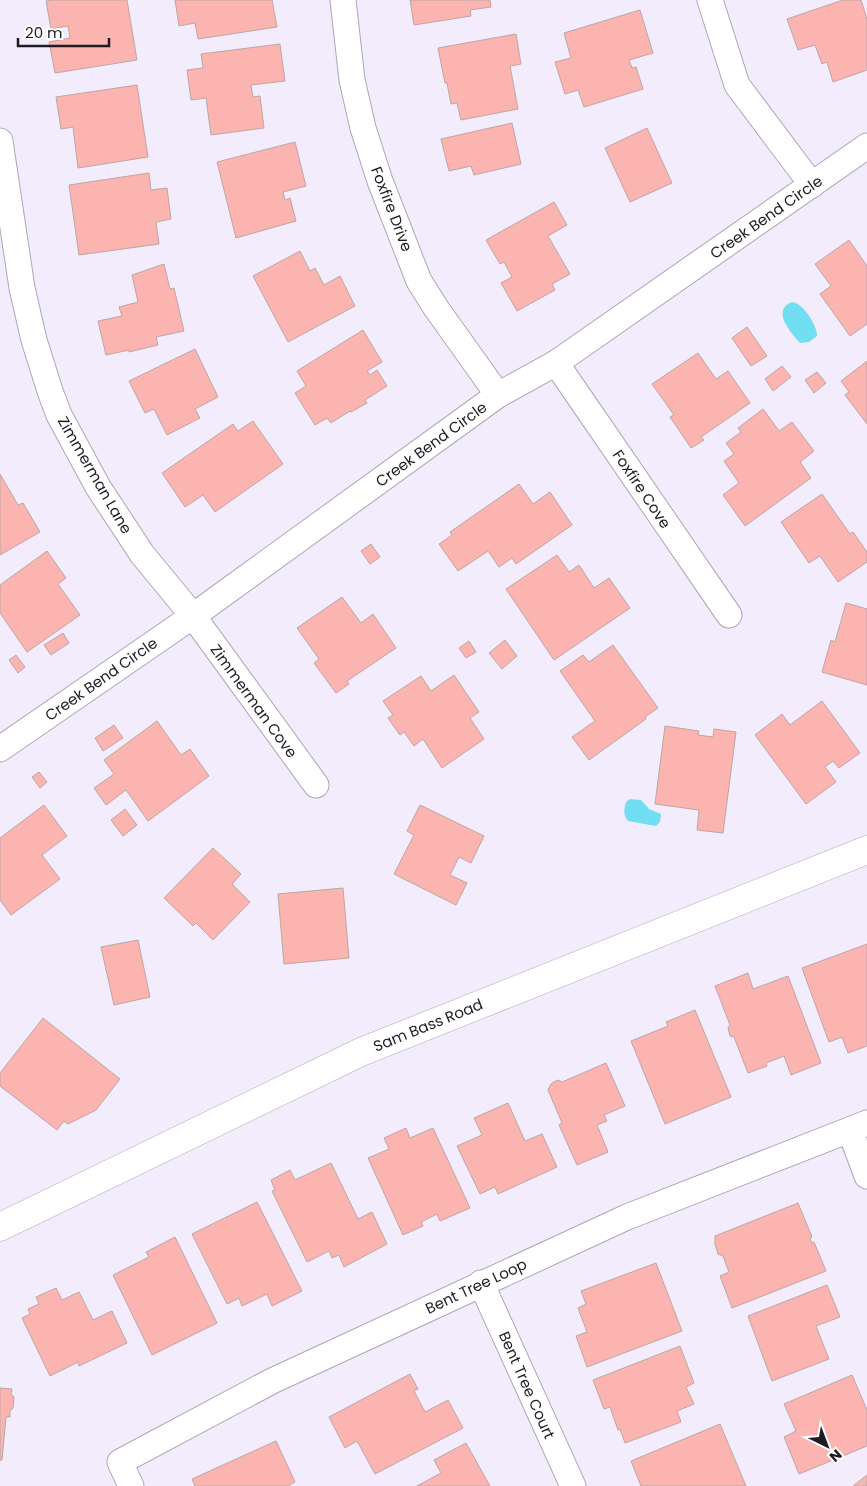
<svg xmlns="http://www.w3.org/2000/svg" width="867" height="1486" font-family="Poppins,sans-serif">
	<style>
		.water { fill: #71def2 }
		.building { fill: #fbb4b0; stroke: #bda6a4 }
		.lines { fill: none; stroke-linecap: round; stroke-linejoin: round }
		.street-casing { stroke: #aca6b9; stroke-width: 27 }
		.secondary-casing { stroke: #aca6b9; stroke-width: 29 }
		.street { stroke: #fff; stroke-width: 25 }
		.secondary { stroke: #fff; stroke-width: 28 }
		.labels { text-anchor: middle; dominant-baseline: central; stroke-width: 4; stroke-linejoin: round; paint-order: stroke }
		.street-label { font-size: 15px; fill: #1e1c23; stroke: #fdfdfd }
	</style>
	<rect width="100%" height="100%" fill="#f2ecfc"/>
	<g class="water">
		<path d="M792,302C803,303 817,325 817,336L809,342L800,343C790,332 771,310 792,302Z"/>
		<path d="M630,799L641,800L649,809L661,814L660,822L656,826L628,821C623,814 624,810 626,802Z"/>
	</g>
	<g class="building">
		<polygon points="52,0 127,0 137,60 55,73 49,42 70,38 68,26 51,29 46,1"/>
		<polygon points="175,0 272,0 277,27 198,39 195,23 179,26"/>
		<polygon points="410,0 490,0 491,7 470,10 471,16 414,25"/>
		<polygon points="843,0 861,0 867,19 867,70 833,82 827,62 822,64 815,45 798,50 787,19"/>
		<polygon points="640,10 653,53 629,60 632,68 636,67 643,89 584,107 578,90 565,94 555,62 571,58 564,33"/>
		<polygon points="516,34 521,64 510,66 518,109 461,120 457,103 451,104 447,83 445,83 438,48"/>
		<polygon points="280,44 285,81 251,85 253,97 260,96 264,128 211,135 206,98 191,100 187,70 203,68 201,54"/>
		<polygon points="137,85 148,157 78,168 73,127 61,129 56,97"/>
		<polygon points="512,123 521,164 474,175 471,166 449,171 441,139"/>
		<polygon points="647,128 672,183 630,202 605,148"/>
		<polygon points="295,142 306,186 283,192 285,200 290,198 296,221 236,238 217,162"/>
		<polygon points="149,173 151,190 167,188 171,219 156,222 159,244 79,255 69,185"/>
		<polygon points="554,202 567,225 548,236 570,274 552,284 555,290 517,311 501,283 512,277 504,262 500,264 486,240"/>
		<polygon points="849,240 867,266 867,324 850,336 820,294 831,286 815,264"/>
		<polygon points="300,251 310,271 315,268 324,285 340,276 355,306 288,342 253,276"/>
		<polygon points="164,264 170,289 174,288 184,331 156,337 158,345 129,352 129,350 106,355 98,321 122,316 119,307 138,302 132,275"/>
		<polygon points="747,327 767,356 751,366 732,338"/>
		<polygon points="363,330 382,362 367,371 370,375 377,370 387,386 365,400 367,403 351,412 350,411 331,423 327,418 315,425 295,393 306,386 297,371"/>
		<polygon points="195,349 218,397 195,409 200,418 167,435 154,409 145,413 129,381"/>
		<polygon points="698,353 716,379 728,371 750,403 701,437 704,440 691,448 670,417 674,415 652,384"/>
		<polygon points="867,361 867,424 845,395 849,392 841,381"/>
		<polygon points="782,366 791,377 773,391 765,379"/>
		<polygon points="817,372 826,383 814,393 805,380"/>
		<polygon points="763,409 779,431 792,422 814,451 800,462 811,478 745,526 723,495 739,483 724,461 734,454 726,443 741,432 738,428"/>
		<polygon points="253,421 283,464 215,512 203,495 185,507 162,473 233,424 238,431"/>
		<polygon points="0,474 18,505 23,503 40,532 0,555"/>
		<polygon points="519,484 533,504 550,492 572,525 516,564 512,558 499,567 488,551 458,571 439,544 452,535 450,532"/>
		<polygon points="822,494 850,534 853,532 867,552 867,562 838,582 820,556 809,563 781,522"/>
		<polygon points="371,544 380,557 370,564 361,551"/>
		<polygon points="47,551 66,578 58,584 80,615 27,652 0,613 0,585"/>
		<polygon points="557,555 569,572 579,565 594,588 609,578 630,608 554,660 506,589"/>
		<polygon points="342,597 361,623 373,614 396,648 347,681 349,684 336,693 314,663 319,659 297,628"/>
		<polygon points="846,603 867,609 867,685 822,672 831,640 835,642"/>
		<polygon points="63,633 69,643 51,655 44,645"/>
		<polygon points="505,640 517,656 502,669 489,653"/>
		<polygon points="469,641 476,652 466,658 459,648"/>
		<polygon points="613,645 658,708 645,717 646,719 589,760 572,737 595,721 560,671 583,655 589,662"/>
		<polygon points="16,655 25,667 18,673 9,660"/>
		<polygon points="454,675 479,712 470,718 484,739 442,768 423,739 414,746 404,732 400,735 388,718 393,715 383,701 421,676 431,691"/>
		<polygon points="822,701 860,753 839,768 833,761 825,767 836,782 806,804 755,735 782,714 790,725"/>
		<polygon points="157,721 181,755 190,749 209,776 148,821 126,790 106,805 94,788 114,774 104,760"/>
		<polygon points="114,725 123,738 103,751 95,738"/>
		<polygon points="665,726 699,731 698,735 713,737 714,729 736,732 723,833 697,830 699,810 655,804"/>
		<polygon points="39,772 47,782 40,788 32,777"/>
		<polygon points="44,805 67,836 42,855 60,879 11,915 0,900 0,838"/>
		<polygon points="420,805 484,836 471,863 459,857 450,875 467,883 456,905 394,874 414,835 407,831"/>
		<polygon points="125,809 137,825 123,836 111,820"/>
		<polygon points="213,848 241,874 232,884 250,902 213,940 196,923 193,926 164,898"/>
		<polygon points="343,888 349,958 284,964 278,894"/>
		<polygon points="138,940 150,997 114,1005 101,947"/>
		<polygon points="867,944 867,1046 848,1053 842,1037 829,1042 802,968"/>
		<polygon points="748,973 753,989 788,976 821,1063 791,1075 784,1056 766,1063 767,1066 748,1073 734,1037 730,1036 728,1028 730,1025 715,986"/>
		<polygon points="695,1010 731,1097 665,1124 631,1041 668,1026 666,1022"/>
		<polygon points="43,1018 120,1079 96,1110 68,1124 64,1121 57,1130 0,1086 0,1073"/>
		<polygon points="606,1063 625,1106 604,1115 607,1121 597,1125 608,1152 577,1165 559,1125 562,1123 548,1090 551,1084 554,1082 558,1080 562,1082"/>
		<polygon points="508,1103 525,1141 542,1134 557,1167 498,1194 495,1187 480,1194 457,1146 482,1135 474,1118"/>
		<polygon points="406,1128 410,1138 433,1128 470,1208 440,1221 437,1214 421,1222 423,1226 403,1235 368,1158 389,1149 384,1138"/>
		<polygon points="331,1163 358,1219 372,1212 387,1244 344,1267 339,1255 332,1258 329,1251 307,1262 272,1191 275,1190 271,1180 290,1170 295,1180"/>
		<polygon points="257,1202 302,1291 272,1306 267,1294 242,1306 239,1298 227,1304 192,1234"/>
		<polygon points="798,1203 812,1237 810,1238 812,1243 814,1242 826,1271 732,1308 720,1276 729,1272 723,1256 718,1254 715,1244 715,1236"/>
		<polygon points="175,1237 217,1323 152,1355 113,1275 149,1257 146,1252"/>
		<polygon points="656,1263 682,1331 587,1367 576,1336 587,1332 578,1308 586,1304 581,1291"/>
		<polygon points="827,1285 840,1317 816,1326 829,1359 772,1381 748,1316"/>
		<polygon points="56,1288 62,1300 79,1292 93,1320 112,1311 127,1343 79,1366 78,1362 50,1376 22,1318 30,1314 28,1309 39,1304 36,1297"/>
		<polygon points="680,1346 694,1383 686,1387 694,1404 677,1411 681,1422 625,1443 620,1429 618,1430 610,1407 604,1409 593,1380"/>
		<polygon points="410,1374 418,1389 414,1391 425,1412 448,1400 463,1428 375,1474 357,1441 345,1448 329,1417"/>
		<polygon points="852,1375 867,1410 867,1446 799,1474 784,1437 796,1431 784,1404"/>
		<polygon points="0,1388 12,1389 11,1394 14,1397 13,1408 10,1411 10,1417 6,1417 2,1460 0,1460"/>
		<polygon points="720,1424 746,1486 641,1486 631,1461"/>
		<polygon points="276,1441 295,1482 288,1486 195,1486 192,1479"/>
		<polygon points="466,1443 490,1486 417,1486 441,1473 434,1460"/>
		<polygon points="867,1475 867,1486 853,1486"/>
	</g>
	<g class="lines">
		<defs>
			<g id="street">
				<polyline points="343,0 352,80 363,128 380,181 419,281 436,308 498,395"/>
				<polyline points="710,0 737,85 812,185"/>
				<polyline points="0,141 22,288 34,340 50,391 59,415 98,487 142,554 193,616 316,785"/>
				<polyline points="556,363 729,615"/>
				<polyline points="0,749 193,616 498,395 556,363 867,146"/>
				<polyline points="850,1130 867,1176"/>
				<polyline points="481,1283 573,1486"/>
				<polyline points="131,1486 120,1462 272,1381 627,1217 867,1123"/>
			</g>
			<polyline id="secondary" points="0,1227 361,1052 867,850"/>
		</defs>
		<use href="#street" class="street-casing"/>
		<use href="#secondary" class="secondary-casing"/>
		<use href="#street" class="street"/>
		<use href="#secondary" class="secondary"/>
	</g>
	<g class="labels">
		<g class="street-label">
			<text transform="translate(392 209) rotate(69)">Foxfire Drive</text>
			<text transform="translate(766 217) rotate(-35)">Creek Bend Circle</text>
			<text transform="translate(431 444) rotate(-36)">Creek Bend Circle</text>
			<text transform="translate(95 475) rotate(60)">Zimmerman Lane</text>
			<text transform="translate(642 489) rotate(56)">Foxfire Cove</text>
			<text transform="translate(101 679) rotate(-35)">Creek Bend Circle</text>
			<text transform="translate(254 701) rotate(54)">Zimmerman Cove</text>
			<text transform="translate(428 1025) rotate(-22)">Sam Bass Road</text>
			<text transform="translate(476 1286) rotate(-25)">Bent Tree Loop</text>
			<text transform="translate(527 1385) rotate(66)">Bent Tree Court</text>
		</g>
	</g>
	<g transform="translate(827 1446) rotate(138)" stroke="#fdfdfd" stroke-width="4" paint-order="stroke">
	<path d="M0-4L9 19L0 12L-9 19Z" fill="#1e1c23"/>
	<text y="-8" font-size="14" font-weight="bold" text-anchor="middle" fill="#1e1c23">N</text>
	</g>
	<path d="M18 38v8h91v-8" fill="none" stroke="#1e1c23" stroke-width="2.5"/>
	<text x="25" y="38" font-size="15" fill="#1e1c23" stroke="#fdfdfd" stroke-width="4" paint-order="stroke">20 m</text>
</svg>
